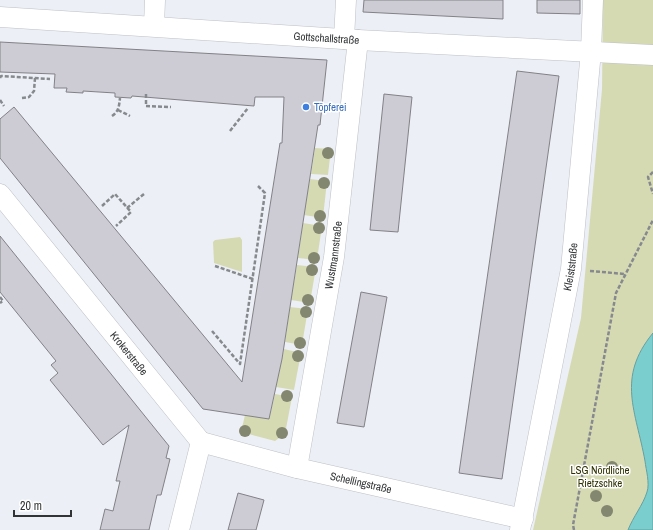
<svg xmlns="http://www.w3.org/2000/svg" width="653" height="530" font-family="'Archivo Narrow',sans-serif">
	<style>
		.green { fill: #d6dab3 }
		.water { fill: #7bcece; stroke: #65a0a0 }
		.building { fill: #cdccd4; stroke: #828188 }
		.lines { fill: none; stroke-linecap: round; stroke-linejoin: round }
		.minor-casing { stroke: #bcc0c6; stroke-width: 21 }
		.path { stroke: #86898d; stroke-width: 2.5; stroke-dasharray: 4 2; stroke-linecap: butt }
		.minor { stroke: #fff; stroke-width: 20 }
		.tree { fill: #84876f }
		.shop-dot { fill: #3f7fe0; stroke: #fff; stroke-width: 1.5 }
		.labels { text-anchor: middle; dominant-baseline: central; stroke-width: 3; stroke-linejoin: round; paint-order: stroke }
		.street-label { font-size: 11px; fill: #313335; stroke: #fff }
		.shop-label { font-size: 11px; fill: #366cbe; stroke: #fff; text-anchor: start }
		.park-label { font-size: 11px; fill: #2f3101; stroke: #fff }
	</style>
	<rect width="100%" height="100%" fill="#ecf0f6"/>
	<g class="green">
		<polygon points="603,0 653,0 653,530 533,530 581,318 602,89"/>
		<polygon points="315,148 331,149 328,175 311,174"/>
		<polygon points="310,179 327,181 323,218 304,215"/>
		<polygon points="303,223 322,226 317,260 298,258"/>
		<polygon points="240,237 242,240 242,272 214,263 213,242 215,240"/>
		<polygon points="297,265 316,267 310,303 291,300"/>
		<polygon points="290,307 308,309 302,345 285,342"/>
		<polygon points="284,349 301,353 294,390 276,387"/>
		<polygon points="275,394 292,397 285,434 275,441 241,432 245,415 269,419"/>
	</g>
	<path class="water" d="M653,333V530H628C633,517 643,505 647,492C650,483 646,470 645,461C636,411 616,378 653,333Z"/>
	<g class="building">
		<polygon points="364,0 503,0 503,19 363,12"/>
		<polygon points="537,0 580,0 580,14 537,13"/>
		<polygon points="0,42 327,60 320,125 318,125 282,359 269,419 203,409 0,158 0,119 14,107 242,382 280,143 282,143 284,97 255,97 254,106 132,96 131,98 115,97 115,93 83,91 83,93 66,92 67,88 54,88 55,74 0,72"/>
		<polygon points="517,71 559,76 502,479 459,473"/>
		<polygon points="384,94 412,97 398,232 370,230"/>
		<polygon points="0,236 169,446 166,458 170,459 161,495 157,495 149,530 100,530 105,509 113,511 120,481 116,481 129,425 103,445 50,380 58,373 51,365 56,361 0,292"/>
		<polygon points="361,292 387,297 364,427 337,423"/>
		<polygon points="238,493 264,500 256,530 228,530"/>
	</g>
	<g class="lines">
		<defs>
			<g id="minor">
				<path id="s1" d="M0,17L358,40L653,55"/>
				<polyline points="154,26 155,0"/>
				<polyline points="344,39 346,0"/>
				<path id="s2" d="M0,194L201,442"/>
				<path id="s3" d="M201,442L297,468L523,519"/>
				<path id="s4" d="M297,468L334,257L358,40"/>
				<polyline points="179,530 201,442"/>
				<path id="s5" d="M520,530L571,269L591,51L593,0"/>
			</g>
		</defs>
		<use href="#minor" class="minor-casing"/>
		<g class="path">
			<polyline points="0,78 1,76 50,79"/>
			<polyline points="146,94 146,106 171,107"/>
			<polyline points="22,98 29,97 34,91 35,78"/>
			<polyline points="0,100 4,106"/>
			<polyline points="118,110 130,116"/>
			<path d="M112,116C119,111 119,106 120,98"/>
			<polyline points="230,131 248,108"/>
			<polyline points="653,172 648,177 653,194"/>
			<polyline points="102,206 115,194 131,212 116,226"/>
			<polyline points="127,208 144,194"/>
			<polyline points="215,266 253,279"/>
			<polyline points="590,271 625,274"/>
			<polyline points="0,297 3,301 0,303"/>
			<polyline points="212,331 240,364 265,193 258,186"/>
			<polyline points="574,530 573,525 616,293 653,220"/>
		</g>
		<use href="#minor" class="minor"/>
	</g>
	<g class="tree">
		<circle cx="328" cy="153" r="6"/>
		<circle cx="324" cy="183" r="6"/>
		<circle cx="320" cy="216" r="6"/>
		<circle cx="319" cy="228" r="6"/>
		<circle cx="314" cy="258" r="6"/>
		<circle cx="312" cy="270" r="6"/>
		<circle cx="308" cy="300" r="6"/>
		<circle cx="306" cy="312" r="6"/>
		<circle cx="300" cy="343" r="6"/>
		<circle cx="298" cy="356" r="6"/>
		<circle cx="287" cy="396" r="6"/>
		<circle cx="245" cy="431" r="6"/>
		<circle cx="282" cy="433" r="6"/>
		<circle cx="612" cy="467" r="6"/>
		<circle cx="596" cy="496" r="6"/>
		<circle cx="607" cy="511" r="6"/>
	</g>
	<circle class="shop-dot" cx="306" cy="107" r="4"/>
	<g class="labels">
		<g class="street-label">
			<text stroke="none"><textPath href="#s1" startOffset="327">Gottschallstraße</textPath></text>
			<text stroke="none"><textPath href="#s4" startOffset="216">Wustmannstraße</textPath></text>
			<text stroke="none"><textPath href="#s5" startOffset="268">Kleiststraße</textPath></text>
			<text stroke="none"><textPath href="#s2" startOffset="205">Krokerstraße</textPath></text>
			<text stroke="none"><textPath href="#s3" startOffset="165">Schellingstraße</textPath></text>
		</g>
		<g class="shop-label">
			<text x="314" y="107">Töpferei</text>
		</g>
		<g class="park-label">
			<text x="600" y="470">LSG Nördliche<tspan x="600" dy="13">Rietzschke</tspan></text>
		</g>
	</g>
	<path d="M14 510v6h57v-6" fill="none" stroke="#313335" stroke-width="2"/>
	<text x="20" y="510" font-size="12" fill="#313335" stroke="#ffffff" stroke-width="3" paint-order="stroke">20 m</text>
</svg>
